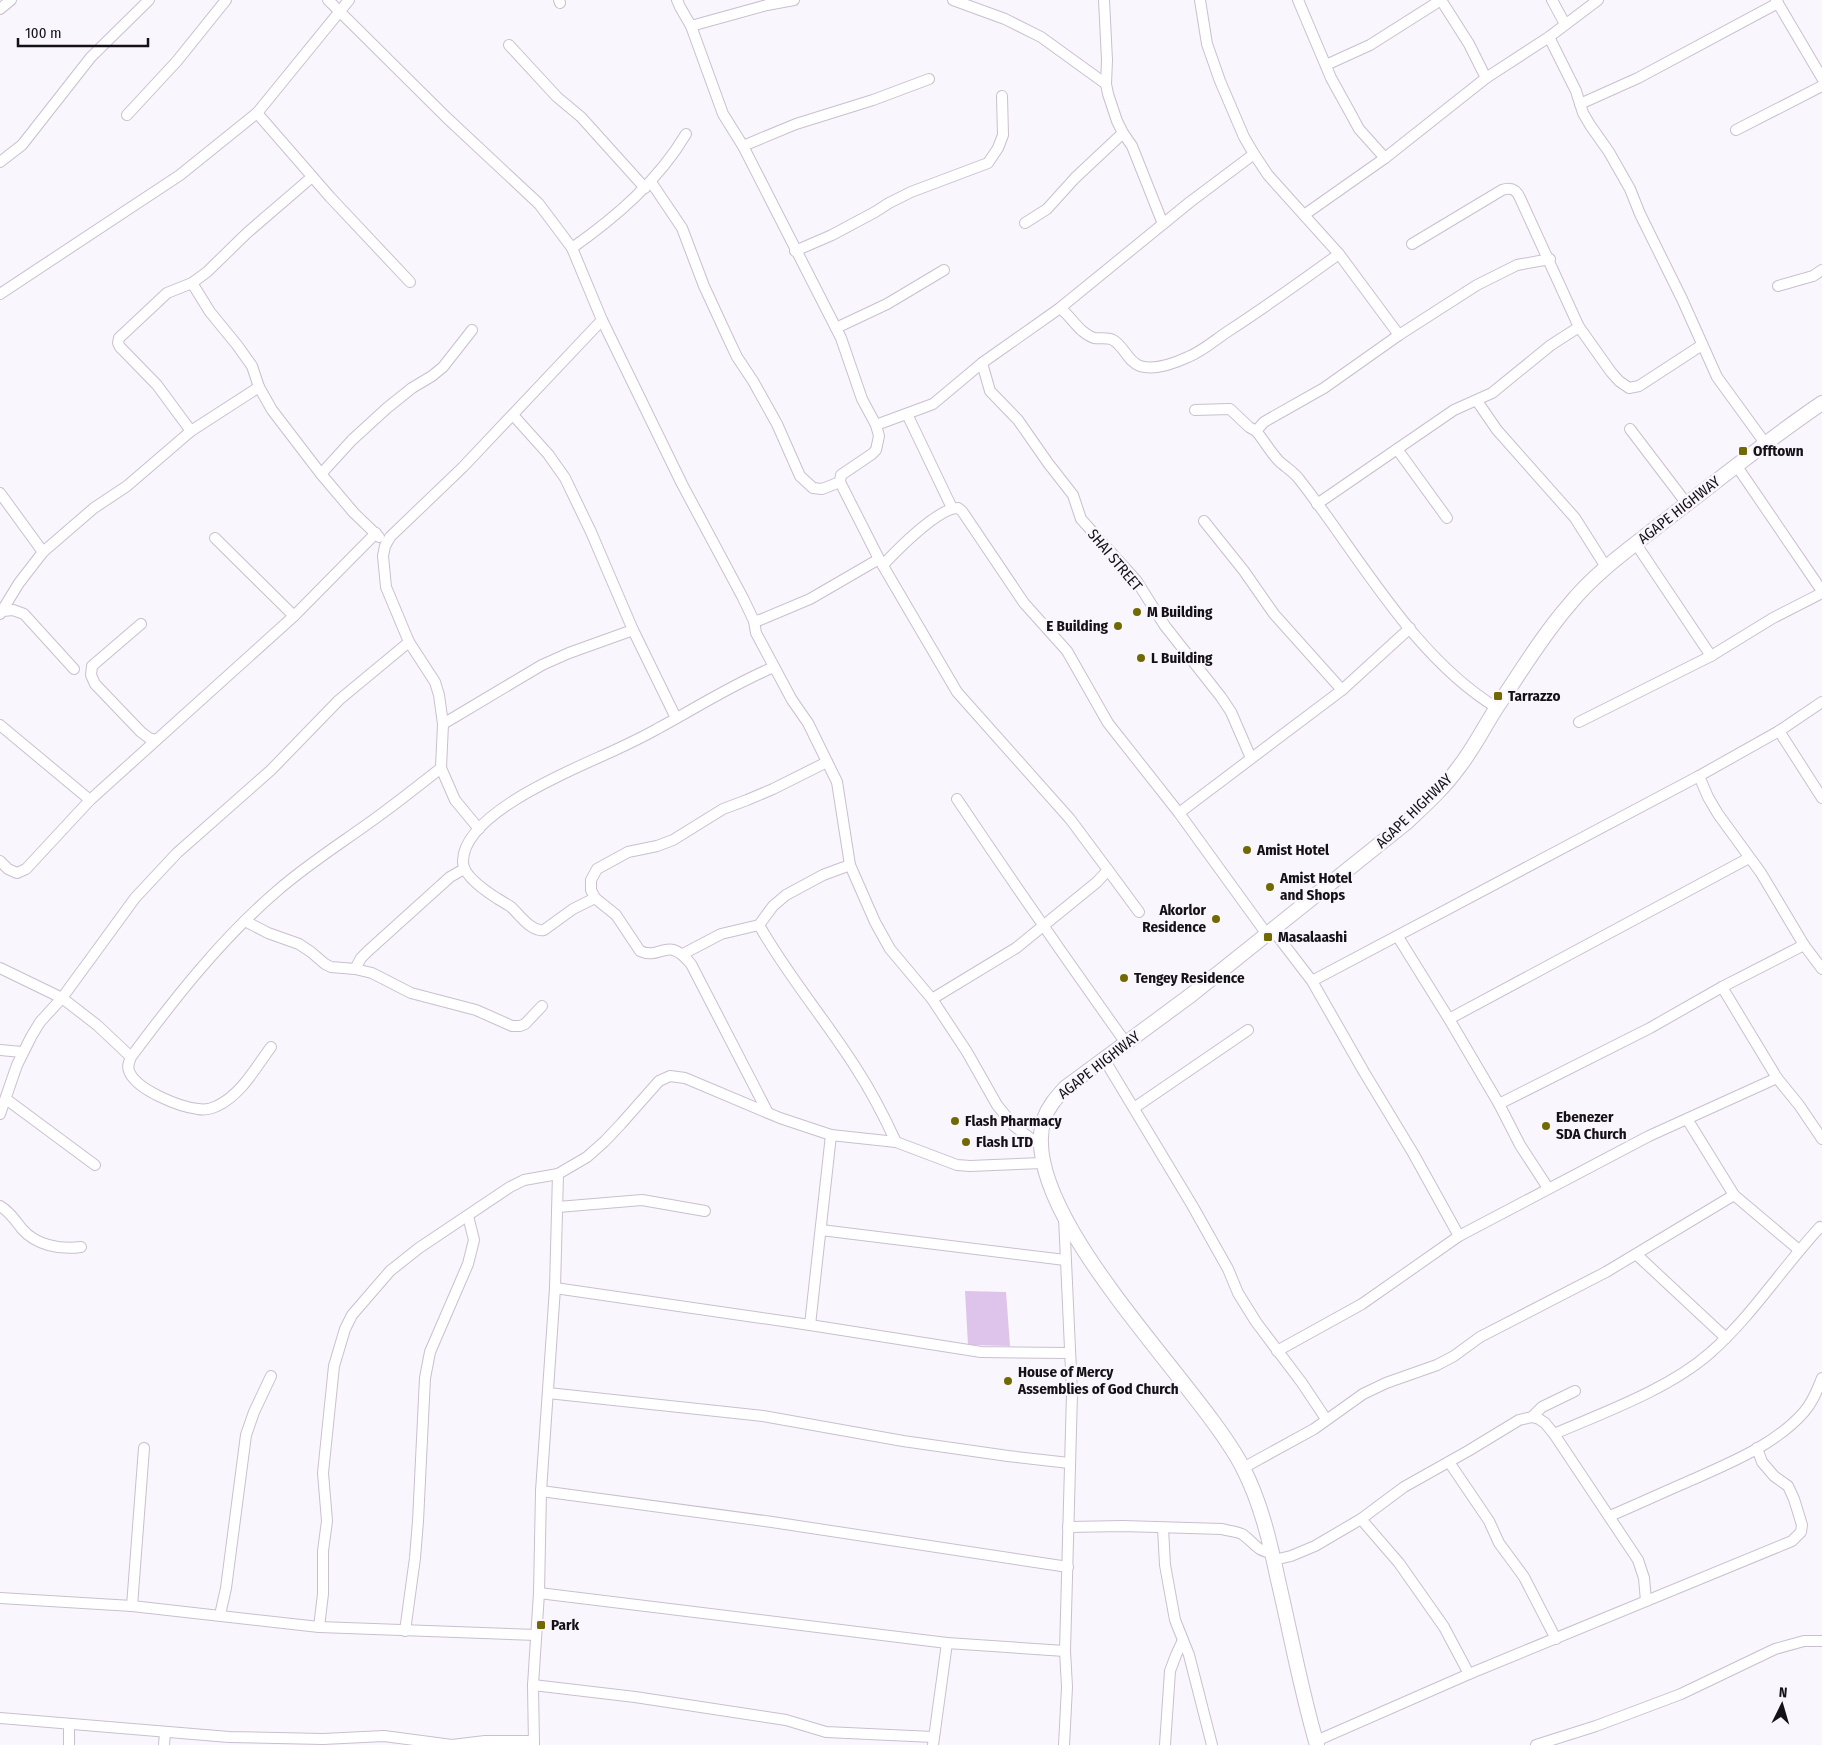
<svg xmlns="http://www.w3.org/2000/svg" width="1822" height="1745" font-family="'Fira Sans Condensed',sans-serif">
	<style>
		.green { fill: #dec3eb }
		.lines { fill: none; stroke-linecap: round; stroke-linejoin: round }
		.street-casing { stroke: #cabfd0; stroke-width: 12 }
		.secondary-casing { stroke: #cabfd0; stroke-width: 16 }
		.street { stroke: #fff; stroke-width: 10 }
		.secondary { stroke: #fff; stroke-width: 14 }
		.poi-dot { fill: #716902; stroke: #faf6fd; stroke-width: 2 }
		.labels { text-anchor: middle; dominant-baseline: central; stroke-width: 5; stroke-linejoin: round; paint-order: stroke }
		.poi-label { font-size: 15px; font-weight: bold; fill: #151117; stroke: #faf6fd; text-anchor: start }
		.street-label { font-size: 15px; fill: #151117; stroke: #faf6fd }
	</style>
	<rect width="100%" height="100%" fill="#faf6fd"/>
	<polygon class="green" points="965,1291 1006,1292 1010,1346 968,1345"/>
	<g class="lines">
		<defs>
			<g id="street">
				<polyline points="328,0 447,118 539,204 572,248 602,320 682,484 743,598 754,621 756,633 792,700 808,723 837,782 850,865 875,922 890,949 932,999 967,1052 997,1105 1014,1126 1041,1146"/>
				<polyline points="349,0 257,113 330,197 410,282"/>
				<polyline points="559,0 560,3"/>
				<polyline points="677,0 680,7 691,26 723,114 743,146 841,338 862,399 876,425 879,436 876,450 872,454 841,475 840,482 879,559 957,692 1070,819 1108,870 1097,882 1016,948 932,999"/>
				<polyline points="953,0 1005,19 1041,37 1106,84"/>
				<polyline points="1104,0 1107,60 1106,84 1108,94 1117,121 1123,133 1132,146 1163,224"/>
				<polyline points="1200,0 1207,44 1220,81 1244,137 1254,154 1268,175 1339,254 1399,335"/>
				<polyline points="1298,0 1331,78 1352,116 1359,129 1385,158"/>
				<polyline points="1441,0 1469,44 1486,78"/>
				<polyline points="1552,0 1565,24"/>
				<polyline points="1776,0 1822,78"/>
				<polyline points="0,9 11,0"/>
				<polyline points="691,26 767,5 794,0"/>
				<polyline points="1549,37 1576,91 1583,113 1590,125 1609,152 1630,189 1640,214 1682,299 1717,377 1765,443"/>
				<polyline points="509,45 557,97 581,117 645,188"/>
				<polyline points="1326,65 1370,45 1441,0"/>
				<polyline points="1580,104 1638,78 1778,3"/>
				<polyline points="127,115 177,61 226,0"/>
				<polyline points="1736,130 1822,86"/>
				<polyline points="743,146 796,124 873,100 929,79"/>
				<polyline points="0,162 22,145 91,57 149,0"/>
				<polyline points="312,177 247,233 207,272 192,283 210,312 237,345 252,366 259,387 272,410 321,474 354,513 379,537"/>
				<polyline points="651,182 682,228 704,286 728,338 737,357 753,381 777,424 800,476 813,488 822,489 840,482"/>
				<polyline points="1304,215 1385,158 1486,78 1549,37 1598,0"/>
				<polyline points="1025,223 1047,209 1075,178 1123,133"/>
				<path d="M1412,244L1502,190C1511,187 1516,189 1520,198L1579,327L1611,372L1619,381L1629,388L1639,386L1702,345"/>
				<path d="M572,248C616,217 658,181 686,134"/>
				<polyline points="795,251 832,235 875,212 889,203 911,192 988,163 998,148 1003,135 1002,96"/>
				<polyline points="1778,286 1813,276 1822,270"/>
				<polyline points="0,294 180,175 257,113"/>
				<path d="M1060,308C1072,317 1079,333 1094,338C1100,339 1107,337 1113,340C1124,346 1128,362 1140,366C1155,371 1175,363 1188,357C1203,351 1216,339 1230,330C1267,306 1303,280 1339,254"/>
				<polyline points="836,328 887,304 944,270"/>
				<polyline points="982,363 990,391 1018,420 1048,463 1073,495 1081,519 1136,580 1165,626 1221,697 1231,712 1251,758"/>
				<polyline points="1477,401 1497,430 1575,518 1606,567"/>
				<polyline points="1195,410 1230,409 1249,427 1256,431"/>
				<polyline points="907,414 952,508"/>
				<polyline points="513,415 548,454 565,478 591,532 633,630 676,718"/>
				<polyline points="876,425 933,404 982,363 1060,308 1190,202 1254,154"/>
				<polyline points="1630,429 1687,504"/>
				<polyline points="191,431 157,385 120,347 118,343 119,338 167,293 192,283"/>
				<polyline points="1397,449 1447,518"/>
				<polyline points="1736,465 1822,591"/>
				<polyline points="321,474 352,440 387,408 412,388 432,376 443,367 472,330"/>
				<polyline points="0,493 43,552"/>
				<polyline points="1317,504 1454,410 1492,393 1551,345 1579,327"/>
				<polyline points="1204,521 1244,571 1274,614 1342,690"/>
				<polyline points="215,538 294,616"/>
				<polyline points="1636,544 1711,656"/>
				<path d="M883,565C897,550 938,508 958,508L962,511L1024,603L1067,651L1108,723L1179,813L1266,933"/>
				<polyline points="3,611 13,610 24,614 74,669"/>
				<polyline points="0,614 19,583 43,552 94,508 127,486 191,431 259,387"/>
				<polyline points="754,621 760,620 810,599 879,559"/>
				<polyline points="141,624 92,666 91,675 95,684 141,732 149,738 156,740"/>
				<path d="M1497,708C1412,656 1359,555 1299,479C1293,471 1285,467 1279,461C1270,452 1264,440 1256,431L1264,422L1324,388L1399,335L1477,285L1517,265L1550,259"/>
				<polyline points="1579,722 1711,656 1773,618 1822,593"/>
				<polyline points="443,724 542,665 569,653 633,630"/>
				<polyline points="0,725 90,800"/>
				<polyline points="1779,731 1822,798"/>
				<polyline points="1699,776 1708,797 1718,814 1761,873 1804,945 1822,969"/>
				<path d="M957,799C1012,881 1068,962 1126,1043"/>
				<polyline points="1179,813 1342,690 1410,628"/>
				<polyline points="479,829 455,800 441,768 443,724 439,695 435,682 409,642 386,587 383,556 385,546 390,537 463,467 602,320"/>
				<polyline points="0,861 8,869 17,873 26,869 90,800 294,616 376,533"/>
				<polyline points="1108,870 1139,912"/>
				<path d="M595,898L573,909L544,930C531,932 520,915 511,907C507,904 503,902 498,899C487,892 463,876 463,862C462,813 576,768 613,751C628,744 643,737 657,729C696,708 733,684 774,667"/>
				<polyline points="245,921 268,933 299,944 311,952 325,964 331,967 355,969 372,973 411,993 476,1010 512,1026 520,1026 525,1024 542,1006"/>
				<path d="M759,925C787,975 825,1019 856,1068C871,1091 884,1116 896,1142"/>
				<polyline points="1272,929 1312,981 1364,1072 1413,1153 1459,1236"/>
				<polyline points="1398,937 1449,1019 1499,1104 1520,1145 1548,1188"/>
				<polyline points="683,954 721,934 759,925 773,906 786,895 823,875 850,865"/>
				<polyline points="0,968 62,998 97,1025 131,1057"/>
				<polyline points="355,969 361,958 368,951 450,877 464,869"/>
				<polyline points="1312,981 1699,776 1779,731 1822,702"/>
				<polyline points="1722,987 1777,1078 1799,1105 1822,1139"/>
				<polyline points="1449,1019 1749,858"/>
				<path d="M271,1047C256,1067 241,1095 217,1106C211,1109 204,1110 198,1109C180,1107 136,1090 129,1071C127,1066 129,1062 131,1057C175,998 221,939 277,891C310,862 348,839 384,812C403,798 422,783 441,768"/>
				<polyline points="0,1050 22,1052"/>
				<polyline points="1104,1059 1192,1205 1228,1269 1238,1293 1256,1322 1302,1383 1326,1419"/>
				<polyline points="6,1099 95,1165"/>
				<polyline points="1499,1104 1650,1028 1722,987 1804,945"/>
				<polyline points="1134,1108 1248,1030"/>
				<path d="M768,1113L691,964C666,934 662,961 640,951L616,915L595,898L591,890V880L597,869L628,852L657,846L673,840L723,809L747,800L773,789L827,762"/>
				<polyline points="0,1114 17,1065 31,1037 40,1022 62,998 135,898 177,853 271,770 339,700 409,642"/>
				<polyline points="1687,1119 1734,1195 1799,1250"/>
				<path d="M0,1206C10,1212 15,1220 22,1229C36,1245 60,1250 81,1247"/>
				<polyline points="558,1207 642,1200 705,1211"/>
				<polyline points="1064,1217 1072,1393 1065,1651 1067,1687 1064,1745"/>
				<polyline points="821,1230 1065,1260"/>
				<polyline points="1637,1255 1726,1338"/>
				<polyline points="555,1288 810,1325 981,1352 1069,1353"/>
				<polyline points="810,1325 831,1135"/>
				<polyline points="1277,1351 1362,1304 1459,1236 1649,1136 1777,1078"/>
				<polyline points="548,1393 763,1416 903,1441 1008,1456 1069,1463"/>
				<polyline points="1532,1417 1542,1407 1575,1391"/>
				<path d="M1554,1434C1605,1412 1669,1389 1710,1353C1752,1316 1782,1268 1820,1227L1822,1228"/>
				<polyline points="1449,1462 1489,1521 1499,1543 1524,1577 1556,1639"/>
				<polyline points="1243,1468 1314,1429 1363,1394 1386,1383 1437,1365 1454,1356 1480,1337 1606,1272 1734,1195"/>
				<polyline points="541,1491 772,1522 1068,1567"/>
				<path d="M1610,1516C1638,1504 1666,1491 1694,1479C1732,1462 1776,1444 1804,1412C1813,1402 1817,1390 1822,1378"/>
				<polyline points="1361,1519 1399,1563 1444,1627 1469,1674"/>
				<path d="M1068,1527L1123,1526L1222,1529C1228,1531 1236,1531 1242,1534C1254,1542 1256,1551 1272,1553"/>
				<polyline points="1163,1528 1165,1565 1175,1620 1189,1655 1212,1745"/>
				<polyline points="1274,1560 1291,1556 1315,1546 1361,1519 1404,1487 1468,1451 1519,1420 1532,1417 1539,1419 1545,1423 1554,1434 1638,1560 1644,1578 1646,1601"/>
				<polyline points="539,1593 947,1643 1065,1651"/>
				<polyline points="0,1598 132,1606 319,1627 536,1635"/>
				<polyline points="132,1606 144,1448"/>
				<polyline points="220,1615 226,1588 246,1435 254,1412 271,1376"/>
				<polyline points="319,1627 323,1594 323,1551 327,1521 323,1473 334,1366 345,1329 352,1315 390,1271 419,1248 510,1187 524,1180 558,1174 587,1157 605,1141 621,1124 659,1081 670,1076 685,1078 780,1118 831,1135 896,1142 957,1165 970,1166 1043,1163"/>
				<polyline points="405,1631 415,1558 418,1521 425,1378 430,1352 468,1264 474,1240 468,1216"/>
				<polyline points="533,1685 635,1697 786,1720 826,1732 933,1737"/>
				<polyline points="0,1718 229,1737 323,1739 384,1736 452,1745 485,1741 534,1741"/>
				<polyline points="1316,1741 1469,1674 1792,1541 1801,1532 1802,1525 1794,1499 1788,1486 1774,1476 1762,1462 1757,1448"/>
				<polyline points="69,1745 69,1724"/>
				<polyline points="164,1745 165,1733"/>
				<polyline points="534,1745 533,1685 539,1593 541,1491 555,1288 558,1174"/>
				<polyline points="933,1745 947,1643"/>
				<polyline points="1165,1745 1170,1671 1176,1655 1183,1640"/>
				<polyline points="1536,1745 1596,1726 1681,1694 1775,1649 1804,1641 1822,1641"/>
			</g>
			<path id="secondary" d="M1317,1745C1301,1691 1291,1635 1278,1580C1270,1542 1261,1503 1243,1468C1202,1386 1014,1212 1044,1119C1048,1107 1056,1098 1065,1088L1191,995L1407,822C1425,805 1444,788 1459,767C1474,748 1484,727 1497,707C1520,673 1542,636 1569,605C1597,570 1636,544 1671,516C1721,478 1770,438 1822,403"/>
		</defs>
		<use href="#street" class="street-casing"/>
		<use href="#secondary" class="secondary-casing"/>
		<use href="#street" class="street"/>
		<use href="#secondary" class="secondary"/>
	</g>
	<g class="poi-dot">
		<rect x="1738" y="446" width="10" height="10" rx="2.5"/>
		<circle cx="1137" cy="612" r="5"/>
		<circle cx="1118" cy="626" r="5"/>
		<circle cx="1141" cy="658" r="5"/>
		<rect x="1493" y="691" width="10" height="10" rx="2.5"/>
		<circle cx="1247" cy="850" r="5"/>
		<circle cx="1270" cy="887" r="5"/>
		<circle cx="1216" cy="919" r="5"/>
		<rect x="1263" y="932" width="10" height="10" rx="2.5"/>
		<circle cx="1124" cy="978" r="5"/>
		<circle cx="955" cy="1121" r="5"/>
		<circle cx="1546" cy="1126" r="5"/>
		<circle cx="966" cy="1142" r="5"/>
		<circle cx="1008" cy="1381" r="5"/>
		<rect x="536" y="1620" width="10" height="10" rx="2.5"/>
	</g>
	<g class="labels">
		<g class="poi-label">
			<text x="1753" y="451">Offtown</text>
			<text x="1147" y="612">M Building</text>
			<text x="1108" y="626" text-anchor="end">E Building</text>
			<text x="1151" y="658">L Building</text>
			<text x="1508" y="696">Tarrazzo</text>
			<text x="1257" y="850">Amist Hotel</text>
			<text x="1280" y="878">Amist Hotel<tspan x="1280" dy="17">and Shops</tspan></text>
			<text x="1206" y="910" text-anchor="end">Akorlor<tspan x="1206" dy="17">Residence</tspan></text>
			<text x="1278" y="937">Masalaashi</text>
			<text x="1134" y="978">Tengey Residence</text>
			<text x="1556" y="1117">Ebenezer<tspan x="1556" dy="17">SDA Church</tspan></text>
			<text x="965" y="1121">Flash Pharmacy</text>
			<text x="976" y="1142">Flash LTD</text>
			<text x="1018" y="1372">House of Mercy<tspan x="1018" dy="17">Assemblies of God Church</tspan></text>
			<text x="551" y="1625">Park</text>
		</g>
		<g class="street-label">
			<text transform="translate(1679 510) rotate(-38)">AGAPE HIGHWAY</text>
			<text transform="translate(1115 560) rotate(50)">SHAI STREET</text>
			<text transform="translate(1414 811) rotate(-44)">AGAPE HIGHWAY</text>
			<text transform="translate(1099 1065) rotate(-38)">AGAPE HIGHWAY</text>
		</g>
	</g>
	<g transform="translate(1782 1705) rotate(5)" stroke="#faf6fd" stroke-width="4" paint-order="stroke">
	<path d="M0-4L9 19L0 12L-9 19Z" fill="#151117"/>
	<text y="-8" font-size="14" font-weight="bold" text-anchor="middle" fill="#151117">N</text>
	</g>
	<path d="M18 38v8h130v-8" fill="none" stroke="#151117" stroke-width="2.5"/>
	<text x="25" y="38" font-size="15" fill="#151117" stroke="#faf6fd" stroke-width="4" paint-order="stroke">100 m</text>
</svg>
